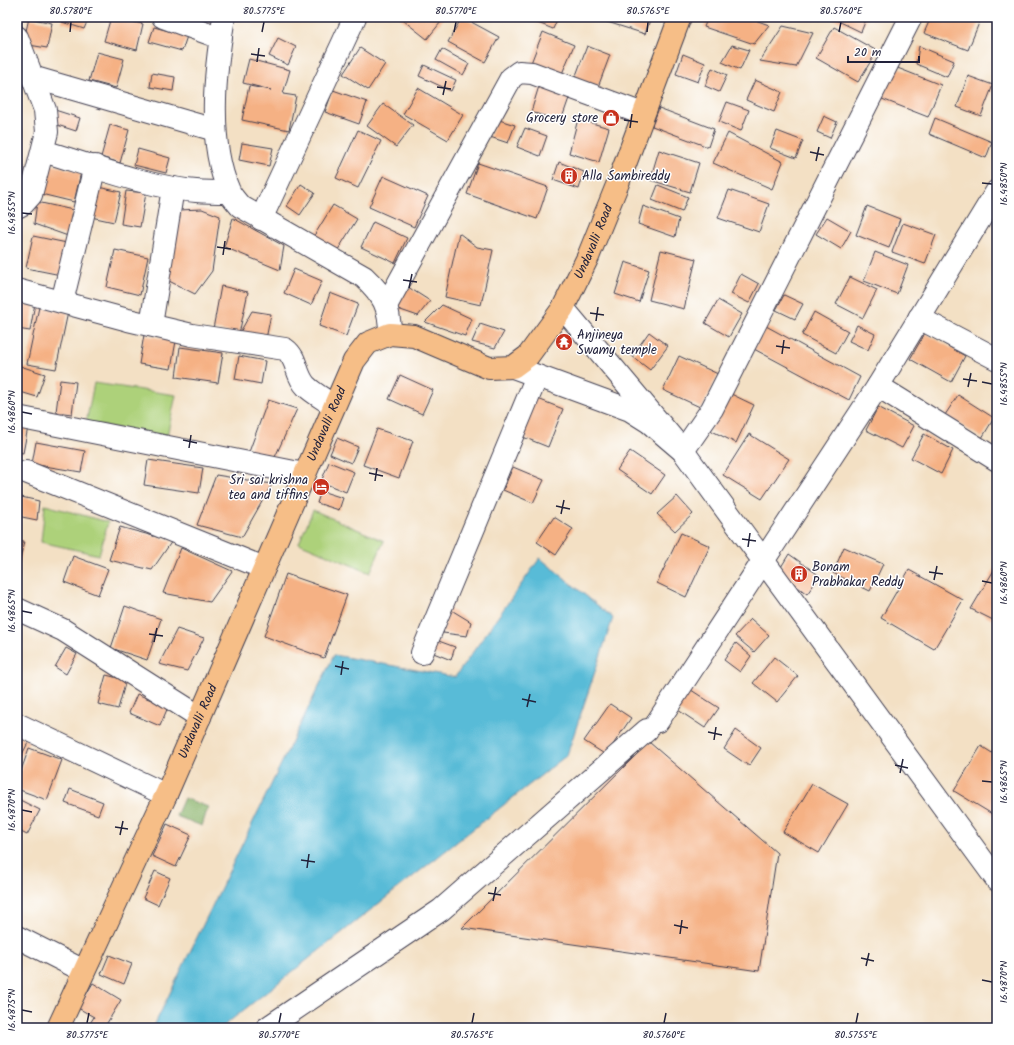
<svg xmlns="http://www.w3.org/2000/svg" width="1014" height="1045" font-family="Kalam,sans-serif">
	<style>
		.green { fill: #add17a; stroke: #687a5a }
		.forest { fill: #8ab36a; stroke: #566a52 }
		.water { fill: #58bbd7; stroke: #3d6e89 }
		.building { fill: #f5b184 }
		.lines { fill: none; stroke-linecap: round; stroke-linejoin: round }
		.minor-casing { stroke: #413e50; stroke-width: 24 }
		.primary-casing { stroke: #413e50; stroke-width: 24 }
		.minor { stroke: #fff; stroke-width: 22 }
		.primary { stroke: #f6be87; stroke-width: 22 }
		.ticks { fill: none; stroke: #22223b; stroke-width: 1.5 }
		.labels { text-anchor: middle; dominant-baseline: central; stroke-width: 3; stroke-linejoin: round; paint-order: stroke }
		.poi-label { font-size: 13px; fill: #22223b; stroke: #fff; text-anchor: start }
		.street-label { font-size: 13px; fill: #22223b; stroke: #fff }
		.neatline { fill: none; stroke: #22223b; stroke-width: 1.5 }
		.ticks-label { font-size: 10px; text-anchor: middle; fill: #22223b }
	</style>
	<rect width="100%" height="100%" fill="#fff"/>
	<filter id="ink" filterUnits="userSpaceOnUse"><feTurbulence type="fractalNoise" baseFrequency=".025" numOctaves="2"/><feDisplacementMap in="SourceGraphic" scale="8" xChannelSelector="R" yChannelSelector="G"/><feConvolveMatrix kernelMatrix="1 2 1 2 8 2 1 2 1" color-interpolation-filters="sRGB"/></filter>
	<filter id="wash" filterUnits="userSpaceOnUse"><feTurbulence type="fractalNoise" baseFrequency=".012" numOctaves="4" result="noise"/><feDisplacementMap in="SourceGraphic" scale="16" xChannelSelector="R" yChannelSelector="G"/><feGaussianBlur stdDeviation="0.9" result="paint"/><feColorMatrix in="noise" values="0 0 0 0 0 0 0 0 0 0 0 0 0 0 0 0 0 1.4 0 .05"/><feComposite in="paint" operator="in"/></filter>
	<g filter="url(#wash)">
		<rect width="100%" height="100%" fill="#f3e0c4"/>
		<g class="green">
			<polygon points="94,383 176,395 167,436 86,423"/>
			<polygon points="45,505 108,522 99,555 41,542"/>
			<polygon points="313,510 384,541 370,573 299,543"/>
		</g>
		<polygon class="forest" points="184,798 208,807 202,826 176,816"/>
		<polygon class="water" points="540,558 613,618 567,755 221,1028 153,1028 334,655 455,677"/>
		<g id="blocks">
			<g class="building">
				<polygon points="64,17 89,17 84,29 62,22"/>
				<polygon points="111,17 143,24 137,50 104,41"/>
				<polygon points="399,17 445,17 427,39"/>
				<polygon points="462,17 499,37 485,62 448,42"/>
				<polygon points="523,17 558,17 553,29"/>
				<polygon points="602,17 651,17 645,34 601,20"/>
				<polygon points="708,17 747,17 769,25 754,44 704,27"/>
				<polygon points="830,17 867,17 861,32"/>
				<polygon points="931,17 978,17 981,18 968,50 924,33"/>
				<polygon points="29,18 52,23 47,48 23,44"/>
				<polygon points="783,26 813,33 796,67 760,61"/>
				<polygon points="154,27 187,36 182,51 149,42"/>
				<polygon points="834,27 877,51 858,82 816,58"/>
				<polygon points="543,32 574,45 561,76 531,63"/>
				<polygon points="278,38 296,47 288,65 269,56"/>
				<polygon points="732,45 749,50 740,70 722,62"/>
				<polygon points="587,46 610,55 598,87 575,78"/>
				<polygon points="919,46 954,61 947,77 916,64"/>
				<polygon points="360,48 385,64 368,90 343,74"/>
				<polygon points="442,49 469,64 463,75 436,60"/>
				<polygon points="97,52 124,59 116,88 89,81"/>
				<polygon points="683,54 705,63 698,82 676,74"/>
				<polygon points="249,59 290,70 283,94 296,96 289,130 242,120 249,86 271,90 243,83"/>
				<polygon points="424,65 456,80 451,91 419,76"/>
				<polygon points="895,67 941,85 928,117 882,99"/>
				<polygon points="712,68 727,75 719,92 705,86"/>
				<polygon points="152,73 175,77 173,91 150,87"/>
				<polygon points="968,76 993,85 981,116 957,107"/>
				<polygon points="755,80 782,92 774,112 746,100"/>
				<polygon points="539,86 569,98 561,121 531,112"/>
				<polygon points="418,88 463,115 448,140 403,114"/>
				<polygon points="333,90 367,102 359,124 325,112"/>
				<polygon points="727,102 749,110 741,131 719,122"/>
				<polygon points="383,104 413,125 396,147 367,126"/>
				<polygon points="659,108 714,129 708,147 652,126"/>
				<polygon points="55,110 80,118 76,131 51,123"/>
				<polygon points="824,116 837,122 830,138 817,132"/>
				<polygon points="935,118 992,142 986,158 929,134"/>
				<polygon points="496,119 515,125 508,143 490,137"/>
				<polygon points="578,119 609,128 599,162 569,153"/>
				<polygon points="110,125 129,130 120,163 101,157"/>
				<polygon points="525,128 547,136 540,156 517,147"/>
				<polygon points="358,130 381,141 358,188 336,178"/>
				<polygon points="777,131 803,141 796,158 770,148"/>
				<polygon points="728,133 783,162 772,189 713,163"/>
				<polygon points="242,143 273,148 269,166 239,160"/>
				<polygon points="138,149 170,158 166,173 134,165"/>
				<polygon points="659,150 699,163 690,192 650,180"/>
				<polygon points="559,162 584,172 579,189 553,180"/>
				<polygon points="478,163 548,187 537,219 467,194"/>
				<polygon points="48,164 81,172 74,202 41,194"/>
				<polygon points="383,176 428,196 414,227 369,207"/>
				<polygon points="301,184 315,193 300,215 287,206"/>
				<polygon points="658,185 688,197 682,212 652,200"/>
				<polygon points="98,187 121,192 114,222 91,217"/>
				<polygon points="729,190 769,204 759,232 718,218"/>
				<polygon points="126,191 146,193 140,227 121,224"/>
				<polygon points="37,202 73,210 68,236 34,224"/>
				<polygon points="333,205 357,219 336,253 312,239"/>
				<polygon points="643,206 679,219 675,237 638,224"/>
				<polygon points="867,206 900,219 889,248 856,235"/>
				<polygon points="202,209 220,216 212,271 195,294 167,280 179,210"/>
				<polygon points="827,217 851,231 841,249 816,234"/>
				<polygon points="233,218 284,246 280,270 224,247"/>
				<polygon points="373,222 407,238 395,263 361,247"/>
				<polygon points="903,223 936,235 925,264 892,252"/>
				<polygon points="459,233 477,247 493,250 481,305 445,297"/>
				<polygon points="33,236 67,243 61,275 26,268"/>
				<polygon points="115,250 148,257 140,295 107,287"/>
				<polygon points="661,250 696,259 684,309 649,300"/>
				<polygon points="875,252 908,265 897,294 864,281"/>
				<polygon points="625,262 649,270 639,302 615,294"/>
				<polygon points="294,269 322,281 311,305 284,293"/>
				<polygon points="741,274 759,284 749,303 731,294"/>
				<polygon points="850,277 877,290 863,318 836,304"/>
				<polygon points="221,286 248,292 239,334 213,329"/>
				<polygon points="408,287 430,301 418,316 392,307"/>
				<polygon points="330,293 358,304 346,336 319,326"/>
				<polygon points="784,295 803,304 795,319 776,310"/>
				<polygon points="17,297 35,303 30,331 17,329"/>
				<polygon points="718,300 742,314 729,337 705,323"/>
				<polygon points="442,305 472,319 465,336 425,322"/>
				<polygon points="39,307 68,312 56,369 27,364"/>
				<polygon points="252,311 271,314 266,339 239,334"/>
				<polygon points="814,312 848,331 836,353 802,335"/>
				<polygon points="480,324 504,332 495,348 472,342"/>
				<polygon points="857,325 875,334 868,350 849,341"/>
				<polygon points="766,326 860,377 849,400 754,349"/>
				<polygon points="649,332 668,346 650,370 632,356"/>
				<polygon points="925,333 965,356 951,382 910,359"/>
				<polygon points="144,335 176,341 171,369 139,364"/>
				<polygon points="180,347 223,353 218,383 176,377"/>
				<polygon points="239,356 265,361 261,384 235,379"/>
				<polygon points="679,356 718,374 702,408 663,390"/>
				<polygon points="17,365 45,374 37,397 17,391"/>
				<polygon points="400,375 433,390 422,414 389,399"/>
				<polygon points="60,380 76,382 72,414 56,412"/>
				<polygon points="729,393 754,405 736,443 710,430"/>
				<polygon points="958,395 994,418 982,438 945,415"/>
				<polygon points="533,397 563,409 548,447 518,435"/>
				<polygon points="268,400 297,409 275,457 249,452"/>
				<polygon points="878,407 914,426 902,448 866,430"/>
				<polygon points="17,426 28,427 23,453 17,452"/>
				<polygon points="377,429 413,441 399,478 363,465"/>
				<polygon points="749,434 789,459 762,499 723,475"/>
				<polygon points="924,434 953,450 941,474 911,458"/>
				<polygon points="337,438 358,447 351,463 330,454"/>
				<polygon points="36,442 85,451 81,472 32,464"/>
				<polygon points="630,451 665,475 652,494 617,470"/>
				<polygon points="148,460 203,468 199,493 144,485"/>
				<polygon points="329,462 354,472 346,492 321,482"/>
				<polygon points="513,467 544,480 533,503 503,490"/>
				<polygon points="216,475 272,484 242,537 197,525"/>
				<polygon points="321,491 343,498 339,510 317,503"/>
				<polygon points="17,496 39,501 37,520 17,516"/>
				<polygon points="677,496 693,514 675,531 657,514"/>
				<polygon points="554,517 573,529 556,555 537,542"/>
				<polygon points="120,527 172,541 152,570 109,560"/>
				<polygon points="681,533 710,546 686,597 657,583"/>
				<polygon points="17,540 24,541 19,565 17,564"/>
				<polygon points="844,547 883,564 870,591 833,573"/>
				<polygon points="181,548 232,571 210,602 163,593"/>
				<polygon points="789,554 820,576 807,594 778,572"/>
				<polygon points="73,556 108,569 98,595 64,582"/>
				<polygon points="997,565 997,622 971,609"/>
				<polygon points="909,570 963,600 934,649 881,618"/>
				<polygon points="286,574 347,595 324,658 264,636"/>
				<polygon points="125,606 161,619 147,660 111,648"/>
				<polygon points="448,608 471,622 467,636 443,633"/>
				<polygon points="751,619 769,635 754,652 735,636"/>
				<polygon points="177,629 204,638 187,671 159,664"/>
				<polygon points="436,640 455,647 451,660 431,652"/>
				<polygon points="736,643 751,656 740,672 724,660"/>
				<polygon points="66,648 77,654 66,674 55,667"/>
				<polygon points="774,657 798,676 777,702 753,683"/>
				<polygon points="106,675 126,680 118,709 98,704"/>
				<polygon points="688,688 719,708 705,728 675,708"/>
				<polygon points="137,694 168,707 160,726 129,713"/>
				<polygon points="610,704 631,718 606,755 584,741"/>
				<polygon points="736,730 761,748 749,766 724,749"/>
				<polygon points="17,735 29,741 17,764"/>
				<polygon points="649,742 777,853 759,971 462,928"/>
				<polygon points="981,746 997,756 997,817 954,791"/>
				<polygon points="29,748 62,760 47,800 17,789 17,782"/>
				<polygon points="812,784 848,804 819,853 783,832"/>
				<polygon points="70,789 103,802 98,815 65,803"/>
				<polygon points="20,800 40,810 27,835 17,830 17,807"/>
				<polygon points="167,824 191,835 176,867 152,856"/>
				<polygon points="155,871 170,878 158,905 143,898"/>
				<polygon points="109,955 132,964 124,984 101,974"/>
				<polygon points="93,983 121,1000 104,1028 87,1028 94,1017 78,1008"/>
			</g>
		</g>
	</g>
	<g filter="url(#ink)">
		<use href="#blocks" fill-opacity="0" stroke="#413e50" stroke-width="1"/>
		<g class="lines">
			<defs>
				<g id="minor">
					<polyline points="163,17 221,38"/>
					<path d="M224,17C215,70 207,141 229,191C231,196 236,201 240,206L364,277C383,295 390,306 390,334"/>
					<polyline points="17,37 45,110 47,132 31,195 23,204 17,207"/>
					<polyline points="32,77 215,130"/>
					<path d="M43,151C90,165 147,187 196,191C207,192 218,192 229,192"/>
					<polyline points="261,219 355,17"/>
					<path d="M17,290L128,320L192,335L285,349C298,358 295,375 306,386C314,394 326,400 334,406"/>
					<polyline points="62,302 95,166"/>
					<polyline points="387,304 511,78 519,72 532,73 643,114"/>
					<polyline points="563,308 683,451 712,409 911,17"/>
					<polyline points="919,318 997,359"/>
					<polyline points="151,325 173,188"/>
					<polyline points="513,367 630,410 649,422 683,451 997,880"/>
					<polyline points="878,386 997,460"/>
					<polyline points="17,417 304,474"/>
					<polyline points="26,472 264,568"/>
					<polyline points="17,609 63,630 200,717"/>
					<polyline points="422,653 537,376"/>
					<polyline points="658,721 878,386 997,191"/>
					<polyline points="17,724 166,795"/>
					<polyline points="17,937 84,971"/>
					<polyline points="267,1028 441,910 647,730"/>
				</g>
				<g id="primary">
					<path id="s1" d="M58,1028L166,795L354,361L368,343L390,334L414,336L489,368L513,367L528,356L563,308L588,257L618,183L680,17"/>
				</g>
			</defs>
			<use href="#minor" class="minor-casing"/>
			<use href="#primary" class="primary-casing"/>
			<use href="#minor" class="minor"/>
			<use href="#primary" class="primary"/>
		</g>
	</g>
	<path class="ticks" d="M70,32L71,22M262,32L264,22M454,32L456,22M647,32L648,22M839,32L841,22M251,54L265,56M257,62L259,48M437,87L451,89M443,95L446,81M624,120L638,122M630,128L632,114M810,152L824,155M816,161L819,147M982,183L992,184M22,213L32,214M217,247L231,249M223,255L225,241M403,280L417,282M409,288L412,274M590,313L604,315M596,321L598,307M776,346L790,348M782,354L784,340M963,379L977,381M982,382L992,384M968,387L971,373M22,412L32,414M183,440L197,443M189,448L191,435M369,473L383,476M375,481L377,468M556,506L570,509M561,514L564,500M742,539L756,541M748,547L750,533M929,572L943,574M934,580L937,566M982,581L992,583M22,611L32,613M149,634L163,636M154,642L157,628M335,666L349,669M341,675L343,661M522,699L536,702M527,707L530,694M708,732L722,735M714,740L716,727M895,765L908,768M900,773L903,759M982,781L992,782M22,810L32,812M115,827L128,829M120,835L123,821M301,860L315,862M307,868L309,854M488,893L501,895M493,901L496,887M674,925L688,928M680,934L682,920M861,958L874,961M866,966L869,953M982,980L992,982M22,1010L32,1012M87,1023L89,1013M279,1023L281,1013M472,1023L474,1013M664,1023L666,1013M856,1023L858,1013"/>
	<defs>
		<symbol id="shop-disc" viewBox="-11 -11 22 22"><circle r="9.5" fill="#c8321e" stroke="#fff"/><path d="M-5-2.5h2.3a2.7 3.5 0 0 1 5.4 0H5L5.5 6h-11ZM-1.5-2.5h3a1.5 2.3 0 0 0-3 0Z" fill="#fff"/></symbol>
		<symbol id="building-disc" viewBox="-11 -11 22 22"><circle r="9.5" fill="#c8321e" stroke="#fff"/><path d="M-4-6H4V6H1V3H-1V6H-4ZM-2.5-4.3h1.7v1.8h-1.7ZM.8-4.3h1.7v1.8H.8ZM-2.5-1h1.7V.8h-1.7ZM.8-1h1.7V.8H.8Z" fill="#fff"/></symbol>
		<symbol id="temple-disc" viewBox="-11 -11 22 22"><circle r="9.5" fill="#c8321e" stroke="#fff"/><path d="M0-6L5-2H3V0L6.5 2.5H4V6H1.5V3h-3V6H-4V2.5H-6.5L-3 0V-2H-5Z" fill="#fff"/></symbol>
		<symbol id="hotel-disc" viewBox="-11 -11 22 22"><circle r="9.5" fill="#c8321e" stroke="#fff"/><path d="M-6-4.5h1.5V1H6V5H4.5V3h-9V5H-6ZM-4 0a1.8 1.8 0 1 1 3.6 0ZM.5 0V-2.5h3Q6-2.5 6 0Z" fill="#fff"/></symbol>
	</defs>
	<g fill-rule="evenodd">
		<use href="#shop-disc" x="601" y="108" width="20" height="20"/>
		<use href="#building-disc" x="559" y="166" width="20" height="20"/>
		<use href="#temple-disc" x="554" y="332" width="20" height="20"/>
		<use href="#hotel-disc" x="311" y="477" width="20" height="20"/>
		<use href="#building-disc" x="789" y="564" width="20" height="20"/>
	</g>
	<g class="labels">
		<g class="poi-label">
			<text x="598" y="118" text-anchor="end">Grocery store</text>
			<text x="582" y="176">Alla Sambireddy</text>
			<text x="577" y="335">Anjineya<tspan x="577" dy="15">Swamy temple</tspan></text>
			<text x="308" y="480" text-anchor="end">Sri sai krishna<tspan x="308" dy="15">tea and tiffins</tspan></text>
			<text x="812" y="567">Bonam<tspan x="812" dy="15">Prabhakar Reddy</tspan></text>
		</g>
		<g class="street-label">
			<text stroke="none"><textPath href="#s1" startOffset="1057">Undavalli Road</textPath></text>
			<text stroke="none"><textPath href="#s1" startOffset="661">Undavalli Road</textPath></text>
			<text stroke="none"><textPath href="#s1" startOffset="337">Undavalli Road</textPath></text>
		</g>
	</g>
	<rect width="1014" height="1045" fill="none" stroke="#fff" stroke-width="44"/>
	<path d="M848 56v6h71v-6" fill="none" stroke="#22223b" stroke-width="2"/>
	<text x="854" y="56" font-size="12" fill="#22223b" stroke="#ffffff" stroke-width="3" paint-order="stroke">20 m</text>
	<rect x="22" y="22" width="970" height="1001" class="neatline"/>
	<g class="ticks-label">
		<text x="71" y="14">80.5780°E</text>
		<text x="264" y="14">80.5775°E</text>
		<text x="456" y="14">80.5770°E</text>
		<text x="648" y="14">80.5765°E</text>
		<text x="841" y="14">80.5760°E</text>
		<text transform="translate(1003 184) rotate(-90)" y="4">16.4850°N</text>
		<text transform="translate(11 213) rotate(-90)" y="4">16.4855°N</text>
		<text transform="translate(1003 384) rotate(-90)" y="4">16.4855°N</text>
		<text transform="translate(11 412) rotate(-90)" y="4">16.4860°N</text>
		<text transform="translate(1003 583) rotate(-90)" y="4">16.4860°N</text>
		<text transform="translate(11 611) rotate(-90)" y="4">16.4865°N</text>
		<text transform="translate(1003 782) rotate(-90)" y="4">16.4865°N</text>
		<text transform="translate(11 810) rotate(-90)" y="4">16.4870°N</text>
		<text transform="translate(1003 982) rotate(-90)" y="4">16.4870°N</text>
		<text transform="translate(11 1010) rotate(-90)" y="4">16.4875°N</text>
		<text x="87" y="1038">80.5775°E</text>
		<text x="279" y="1038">80.5770°E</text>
		<text x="472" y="1038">80.5765°E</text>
		<text x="664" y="1038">80.5760°E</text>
		<text x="856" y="1038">80.5755°E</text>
	</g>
</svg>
